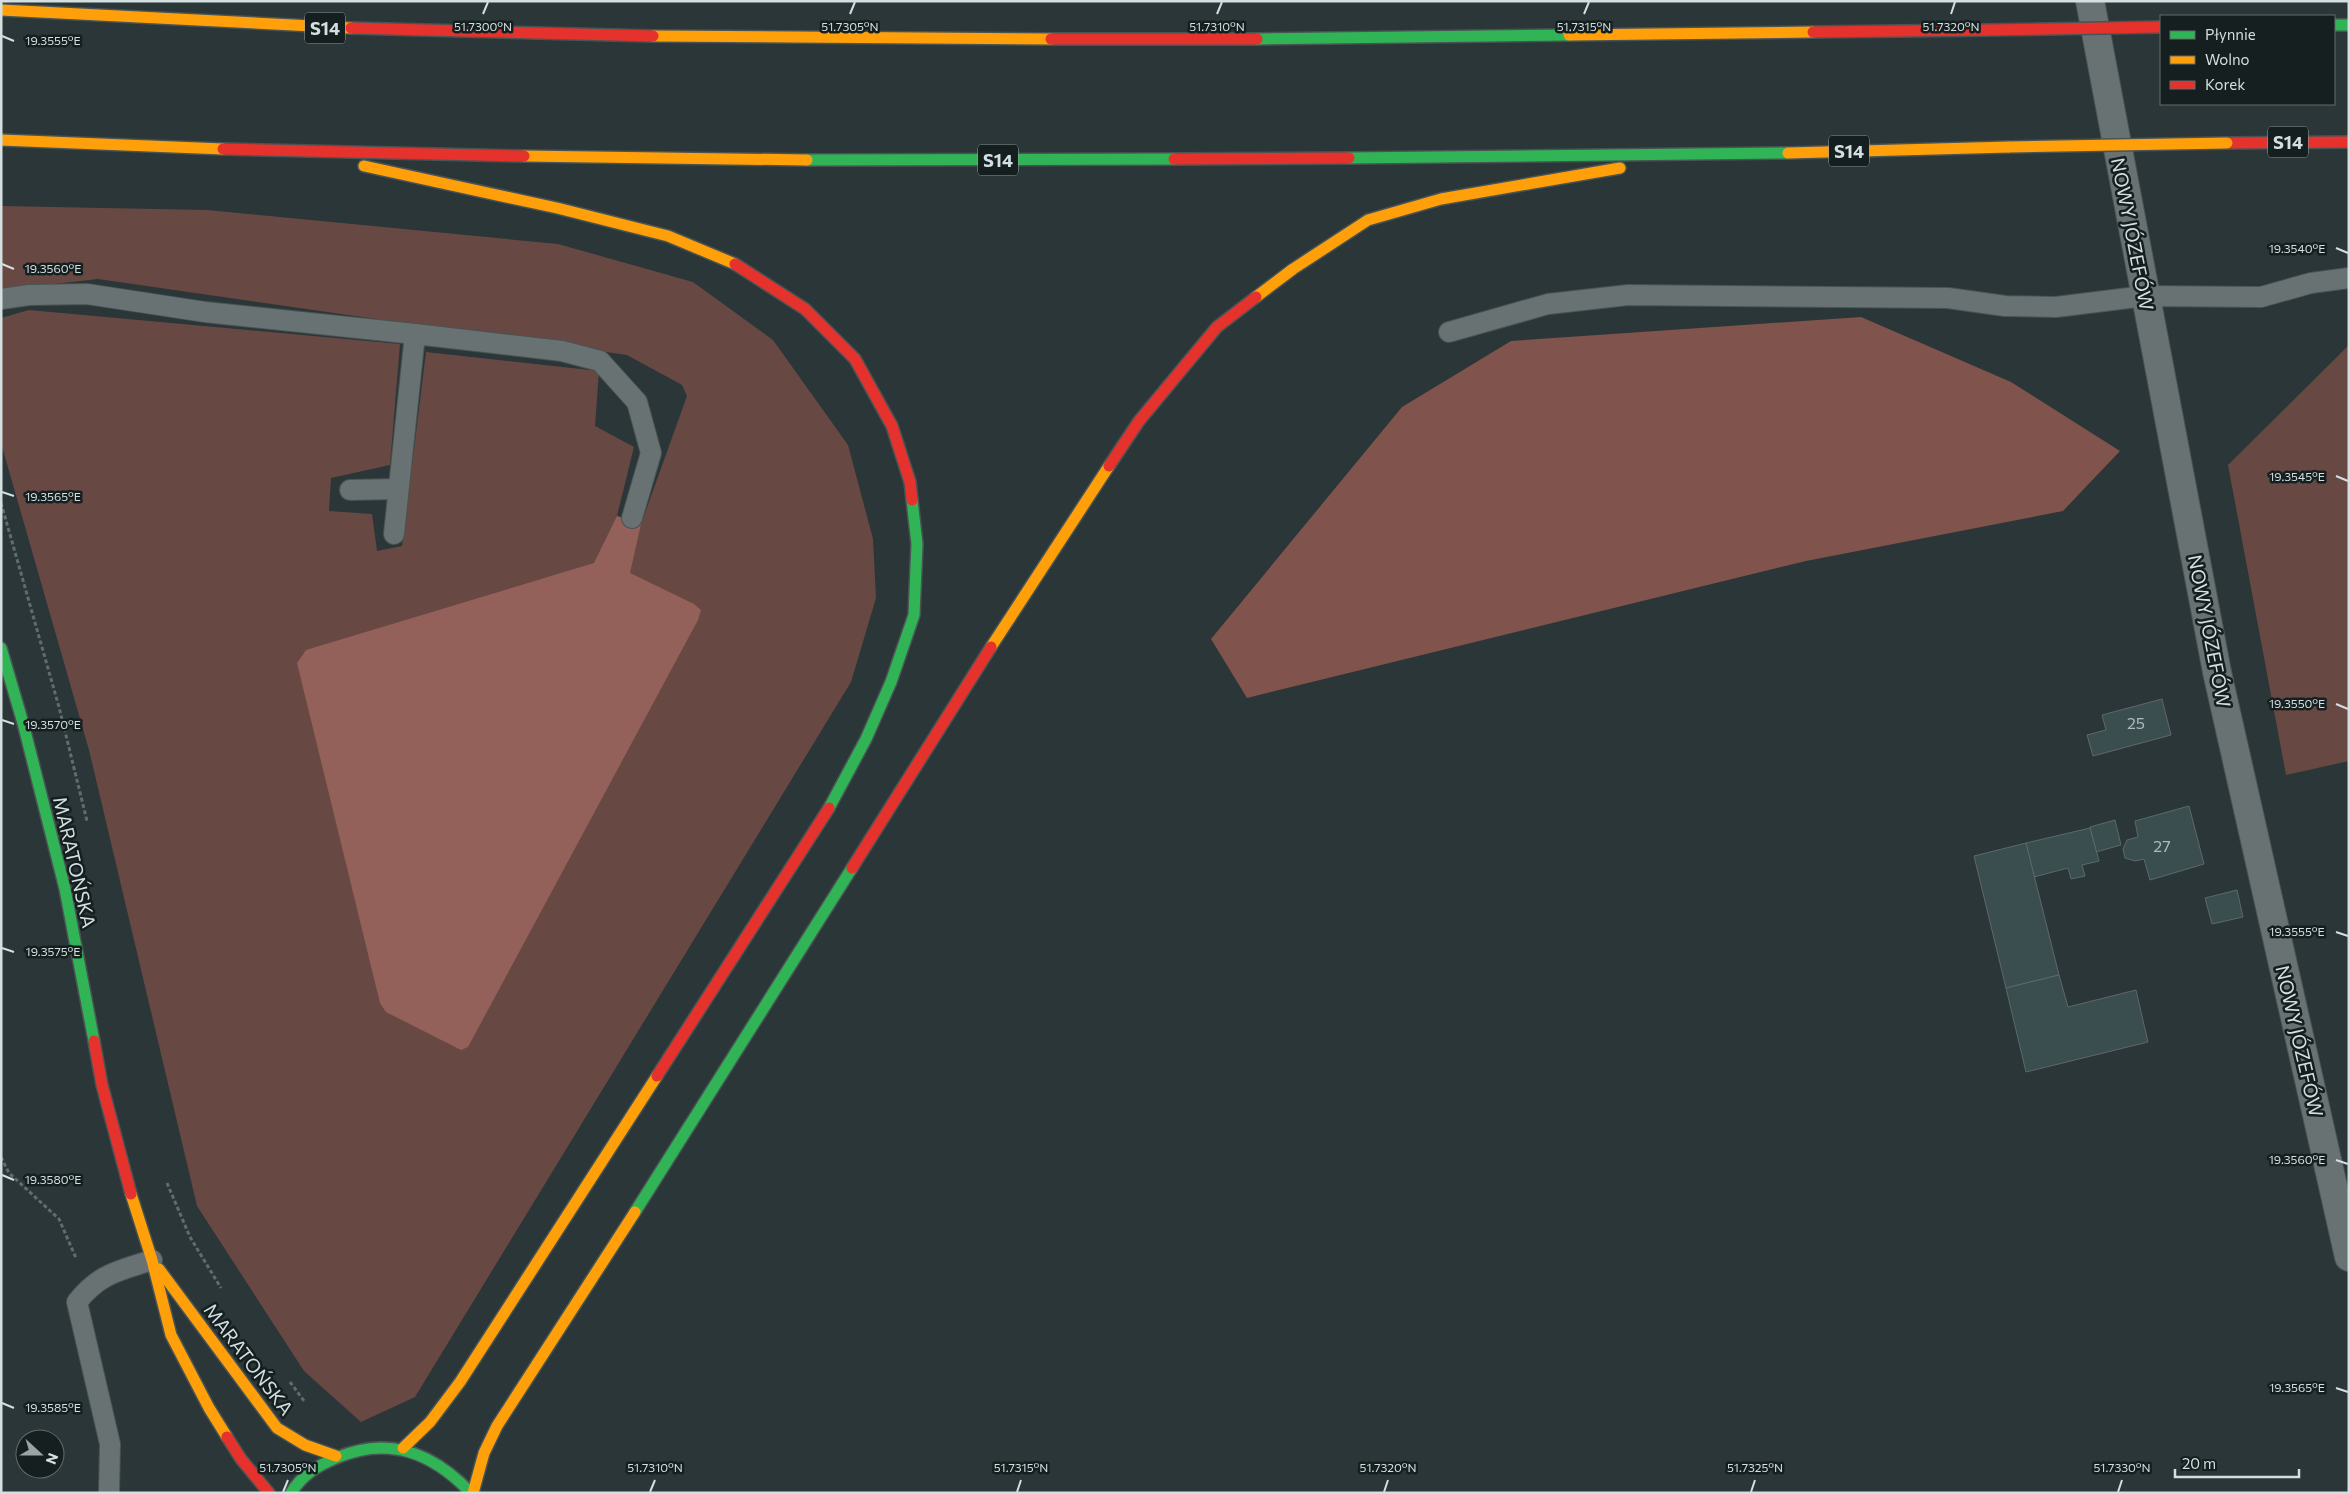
<svg xmlns="http://www.w3.org/2000/svg" width="2350" height="1494" font-family="Commissioner,sans-serif">
	<style>
		.green { fill: #684843 }
		.forest { fill: #80534d }
		.water { fill: #936159 }
		.building { fill: #3a4e50; stroke: #5e6869 }
		.lines { fill: none; stroke-linecap: round; stroke-linejoin: round }
		.lane-casing { stroke: #495354; stroke-width: 22 }
		.street-casing { stroke: #495354; stroke-width: 30 }
		.fast-casing { stroke: #495354; stroke-width: 14 }
		.slow-casing { stroke: #495354; stroke-width: 14 }
		.jam-casing { stroke: #495354; stroke-width: 14 }
		.path { stroke: #626c6d; stroke-width: 3; stroke-dasharray: 4 2.5; stroke-linecap: butt }
		.lane { stroke: #687272; stroke-width: 20 }
		.street { stroke: #687272; stroke-width: 28 }
		.fast { stroke: #30b455; stroke-width: 11 }
		.slow { stroke: #ff9f0a; stroke-width: 11 }
		.jam { stroke: #e5322d; stroke-width: 11 }
		.slow-bridge-casing { stroke: #495354; stroke-width: 14; stroke-linecap: butt }
		.jam-bridge-casing { stroke: #495354; stroke-width: 14; stroke-linecap: butt }
		.slow-bridge { stroke: #ff9f0a; stroke-width: 11 }
		.jam-bridge { stroke: #e5322d; stroke-width: 11 }
		.ticks { fill: none; stroke: #d3dfe0; stroke-width: 2 }
		.labels { text-anchor: middle; dominant-baseline: central; stroke-width: 5; stroke-linejoin: round; paint-order: stroke }
		.number-label { font-size: 16px; fill: #adbbbc }
		.shield { fill: #161f20; stroke: #9aa5a6; stroke-width: 1 }
		.shield-label { font-size: 18px; font-weight: bold; fill: #d3dfe0 }
		.street-label { font-size: 19px; fill: #d3dfe0; stroke: #161f20 }
		.ticks-label { font-size: 12px; text-anchor: middle; fill: #d3dfe0; stroke: #161f20; stroke-width: 5; stroke-linejoin: round; paint-order: stroke }
	</style>
	<rect width="100%" height="100%" fill="#2a3637"/>
	<g class="green">
		<polygon points="1,206 207,210 558,244 693,282 773,340 848,445 873,539 876,598 851,682 415,1397 361,1422 304,1371 197,1206 89,750 1,443 1,318 29,310 400,344 390,465 331,478 329,511 372,514 377,551 402,546 426,352 599,371 595,426 634,447 617,516 641,524 687,396 682,385 627,355 98,279 1,290"/>
		<polygon points="2349,345 2349,761 2286,775 2228,465"/>
	</g>
	<polygon class="forest" points="1861,317 2011,382 2120,451 2063,511 1806,561 1247,698 1211,639 1402,407 1511,341"/>
	<polygon class="water" points="617,516 641,524 630,573 694,604 701,610 698,620 468,1047 461,1050 386,1012 380,1003 297,663 306,650 594,563"/>
	<g class="building">
		<polygon points="2162,699 2171,735 2093,756 2087,735 2106,730 2102,715"/>
		<polygon points="2189,806 2204,864 2150,880 2144,859 2135,861 2125,858 2123,849 2127,840 2138,837 2135,821"/>
		<polygon points="2115,820 2121,845 2096,852 2090,827"/>
		<polygon points="2090,828 2099,861 2082,865 2085,876 2071,879 2068,868 2034,877 2026,843"/>
		<polygon points="2026,843 2059,975 2006,988 1974,856"/>
		<polygon points="2237,890 2243,917 2212,924 2205,898"/>
		<polygon points="2059,975 2068,1007 2136,990 2148,1042 2026,1072 2006,988"/>
	</g>
	<g class="lines">
		<defs>
			<g id="lane">
				<polyline points="1,299 29,295 87,294 205,312 415,334"/>
				<polyline points="1449,332 1548,304 1628,295 1948,298 2005,306 2056,307 2145,296 2261,297 2311,283 2349,278"/>
				<polyline points="350,490 397,489"/>
				<polyline points="394,534 415,334 562,351 600,361 637,402 651,453 632,518"/>
				<path d="M109,1493L110,1444L77,1302C100,1273 119,1271 152,1260"/>
			</g>
			<polyline id="street" points="2090,1 2217,672 2349,1257"/>
			<g id="fast">
				<polyline points="2334,25 2349,25"/>
				<polyline points="1257,39 1569,35"/>
				<polyline points="1349,158 1788,153"/>
				<polyline points="807,160 1174,159"/>
				<polyline points="1,648 23,723 65,889 94,1041"/>
				<polyline points="829,808 866,739 891,682 914,615 917,544 912,500"/>
				<polyline points="635,1212 852,868"/>
				<path d="M291,1493C302,1475 317,1466 336,1458C389,1435 433,1453 471,1493"/>
			</g>
			<g id="slow">
				<polyline points="1,10 351,28"/>
				<polyline points="1569,35 1813,32"/>
				<polyline points="653,36 1051,39"/>
				<polyline points="1,140 223,149"/>
				<polyline points="1788,153 2009,147"/>
				<polyline points="524,156 807,160"/>
				<polyline points="364,166 557,208 668,236 735,264"/>
				<polyline points="1256,297 1293,269 1368,220 1441,199 1620,168"/>
				<polyline points="991,647 1109,466"/>
				<polyline points="131,1194 152,1260 171,1335 209,1408 227,1437"/>
				<polyline points="159,1269 277,1428 305,1445 336,1456"/>
				<polyline points="403,1448 430,1422 460,1382 657,1076"/>
				<polyline points="473,1493 484,1453 497,1426 635,1212"/>
			</g>
			<g id="jam">
				<polyline points="351,28 653,36"/>
				<polyline points="1813,32 1986,30"/>
				<polyline points="1051,39 1257,39"/>
				<polyline points="2227,143 2349,142"/>
				<polyline points="223,149 524,156"/>
				<polyline points="1174,159 1349,158"/>
				<polyline points="735,264 805,309 855,359 892,426 910,482 912,500"/>
				<polyline points="1109,466 1139,421 1217,327 1256,297"/>
				<polyline points="852,868 991,647"/>
				<polyline points="94,1041 102,1085 131,1194"/>
				<polyline points="657,1076 829,808"/>
				<polyline points="227,1437 241,1459 269,1493"/>
			</g>
		</defs>
		<use href="#lane" class="lane-casing"/>
		<use href="#street" class="street-casing"/>
		<use href="#fast" class="fast-casing"/>
		<use href="#slow" class="slow-casing"/>
		<use href="#jam" class="jam-casing"/>
		<g class="path">
			<polyline points="1,503 59,707 87,821"/>
			<polyline points="1,1157 9,1173 59,1219 76,1258"/>
			<polyline points="167,1183 190,1237 221,1288"/>
			<polyline points="290,1382 304,1401"/>
		</g>
		<use href="#lane" class="lane"/>
		<use href="#street" class="street"/>
		<use href="#fast" class="fast"/>
		<use href="#slow" class="slow"/>
		<use href="#jam" class="jam"/>
		<defs>
			<polyline id="slow-bridge" points="2009,147 2227,143"/>
			<polyline id="jam-bridge" points="1986,30 2161,27"/>
		</defs>
		<use href="#slow-bridge" class="slow-bridge-casing"/>
		<use href="#jam-bridge" class="jam-bridge-casing"/>
		<use href="#slow-bridge" class="slow-bridge"/>
		<use href="#jam-bridge" class="jam-bridge"/>
	</g>
	<path class="ticks" d="M483,14L488,2M850,14L855,2M1217,14L1222,2M1584,14L1589,2M1951,14L1955,2M2,36L14,41M2336,248L2348,253M2,264L14,269M2336,476L2348,481M2,492L14,496M2336,704L2348,709M2,720L14,724M2336,932L2348,936M2,948L14,952M2336,1160L2348,1164M2,1175L14,1180M2336,1388L2348,1392M2,1403L14,1408M283,1492L288,1480M650,1492L655,1480M1017,1492L1021,1480M1384,1492L1388,1480M1751,1492L1755,1480M2118,1492L2122,1480"/>
	<g class="labels">
		<g class="number-label">
			<text x="2136" y="722">25</text>
			<text x="2162" y="845">27</text>
		</g>
		<g class="shield">
			<rect x="305" y="12.5" width="40" height="31" rx="4"/>
			<rect x="2268" y="126.5" width="40" height="31" rx="4"/>
			<rect x="1829" y="135.5" width="40" height="31" rx="4"/>
			<rect x="978" y="144.5" width="40" height="31" rx="4"/>
		</g>
		<g class="shield-label">
			<text x="325" y="28">S14</text>
			<text x="2288" y="142">S14</text>
			<text x="1849" y="151">S14</text>
			<text x="998" y="160">S14</text>
		</g>
		<g class="street-label">
			<text transform="translate(2133 234) rotate(79)">NOWY JÓZEFÓW</text>
			<text transform="translate(2210 631) rotate(79)">NOWY JÓZEFÓW</text>
			<text transform="translate(75 862) rotate(77)">MARATOŃSKA</text>
			<text transform="translate(2300 1041) rotate(77)">NOWY JÓZEFÓW</text>
			<text transform="translate(249 1359) rotate(53)">MARATOŃSKA</text>
		</g>
	</g>
	<g class="ticks-label">
		<text x="483" y="31">51.7300°N</text>
		<text x="850" y="31">51.7305°N</text>
		<text x="1217" y="31">51.7310°N</text>
		<text x="1584" y="31">51.7315°N</text>
		<text x="1951" y="31">51.7320°N</text>
		<text x="53" y="45">19.3555°E</text>
		<text x="2297" y="253">19.3540°E</text>
		<text x="53" y="273">19.3560°E</text>
		<text x="2297" y="481">19.3545°E</text>
		<text x="53" y="501">19.3565°E</text>
		<text x="2297" y="708">19.3550°E</text>
		<text x="53" y="729">19.3570°E</text>
		<text x="2297" y="936">19.3555°E</text>
		<text x="53" y="956">19.3575°E</text>
		<text x="2297" y="1164">19.3560°E</text>
		<text x="53" y="1184">19.3580°E</text>
		<text x="2297" y="1392">19.3565°E</text>
		<text x="53" y="1412">19.3585°E</text>
		<text x="288" y="1472">51.7305°N</text>
		<text x="655" y="1472">51.7310°N</text>
		<text x="1021" y="1472">51.7315°N</text>
		<text x="1388" y="1472">51.7320°N</text>
		<text x="1755" y="1472">51.7325°N</text>
		<text x="2122" y="1472">51.7330°N</text>
	</g>
	<rect width="2350" height="1494" fill="none" stroke="#d3dfe0" stroke-width="5"/>
	<rect x="2160" y="15" width="175" height="90" fill="#161f20" stroke="#626c6d"/>
	<rect x="2170" y="31" width="25" height="8" fill="#30b455" stroke="#626c6d"/>
	<text x="2205" y="40" font-size="15" fill="#d3dfe0">Płynnie</text>
	<rect x="2170" y="56" width="25" height="8" fill="#ff9f0a" stroke="#626c6d"/>
	<text x="2205" y="65" font-size="15" fill="#d3dfe0">Wolno</text>
	<rect x="2170" y="81" width="25" height="8" fill="#e5322d" stroke="#626c6d"/>
	<text x="2205" y="90" font-size="15" fill="#d3dfe0">Korek</text>
	<g transform="translate(40 1454) rotate(111)"><circle r="24" fill="#161f20" stroke="#626c6d"/>
	<path d="M0-4L9 19L0 12L-9 19Z" fill="#98a4a5"/>
	<text y="-8" font-size="14" font-weight="bold" text-anchor="middle" fill="#d3dfe0">N</text>
	</g>
	<path d="M2175 1469v8h124v-8" fill="none" stroke="#d3dfe0" stroke-width="2.5"/>
	<text x="2182" y="1469" font-size="15" fill="#d3dfe0" stroke="#161f20" stroke-width="4" paint-order="stroke">20 m</text>
</svg>
